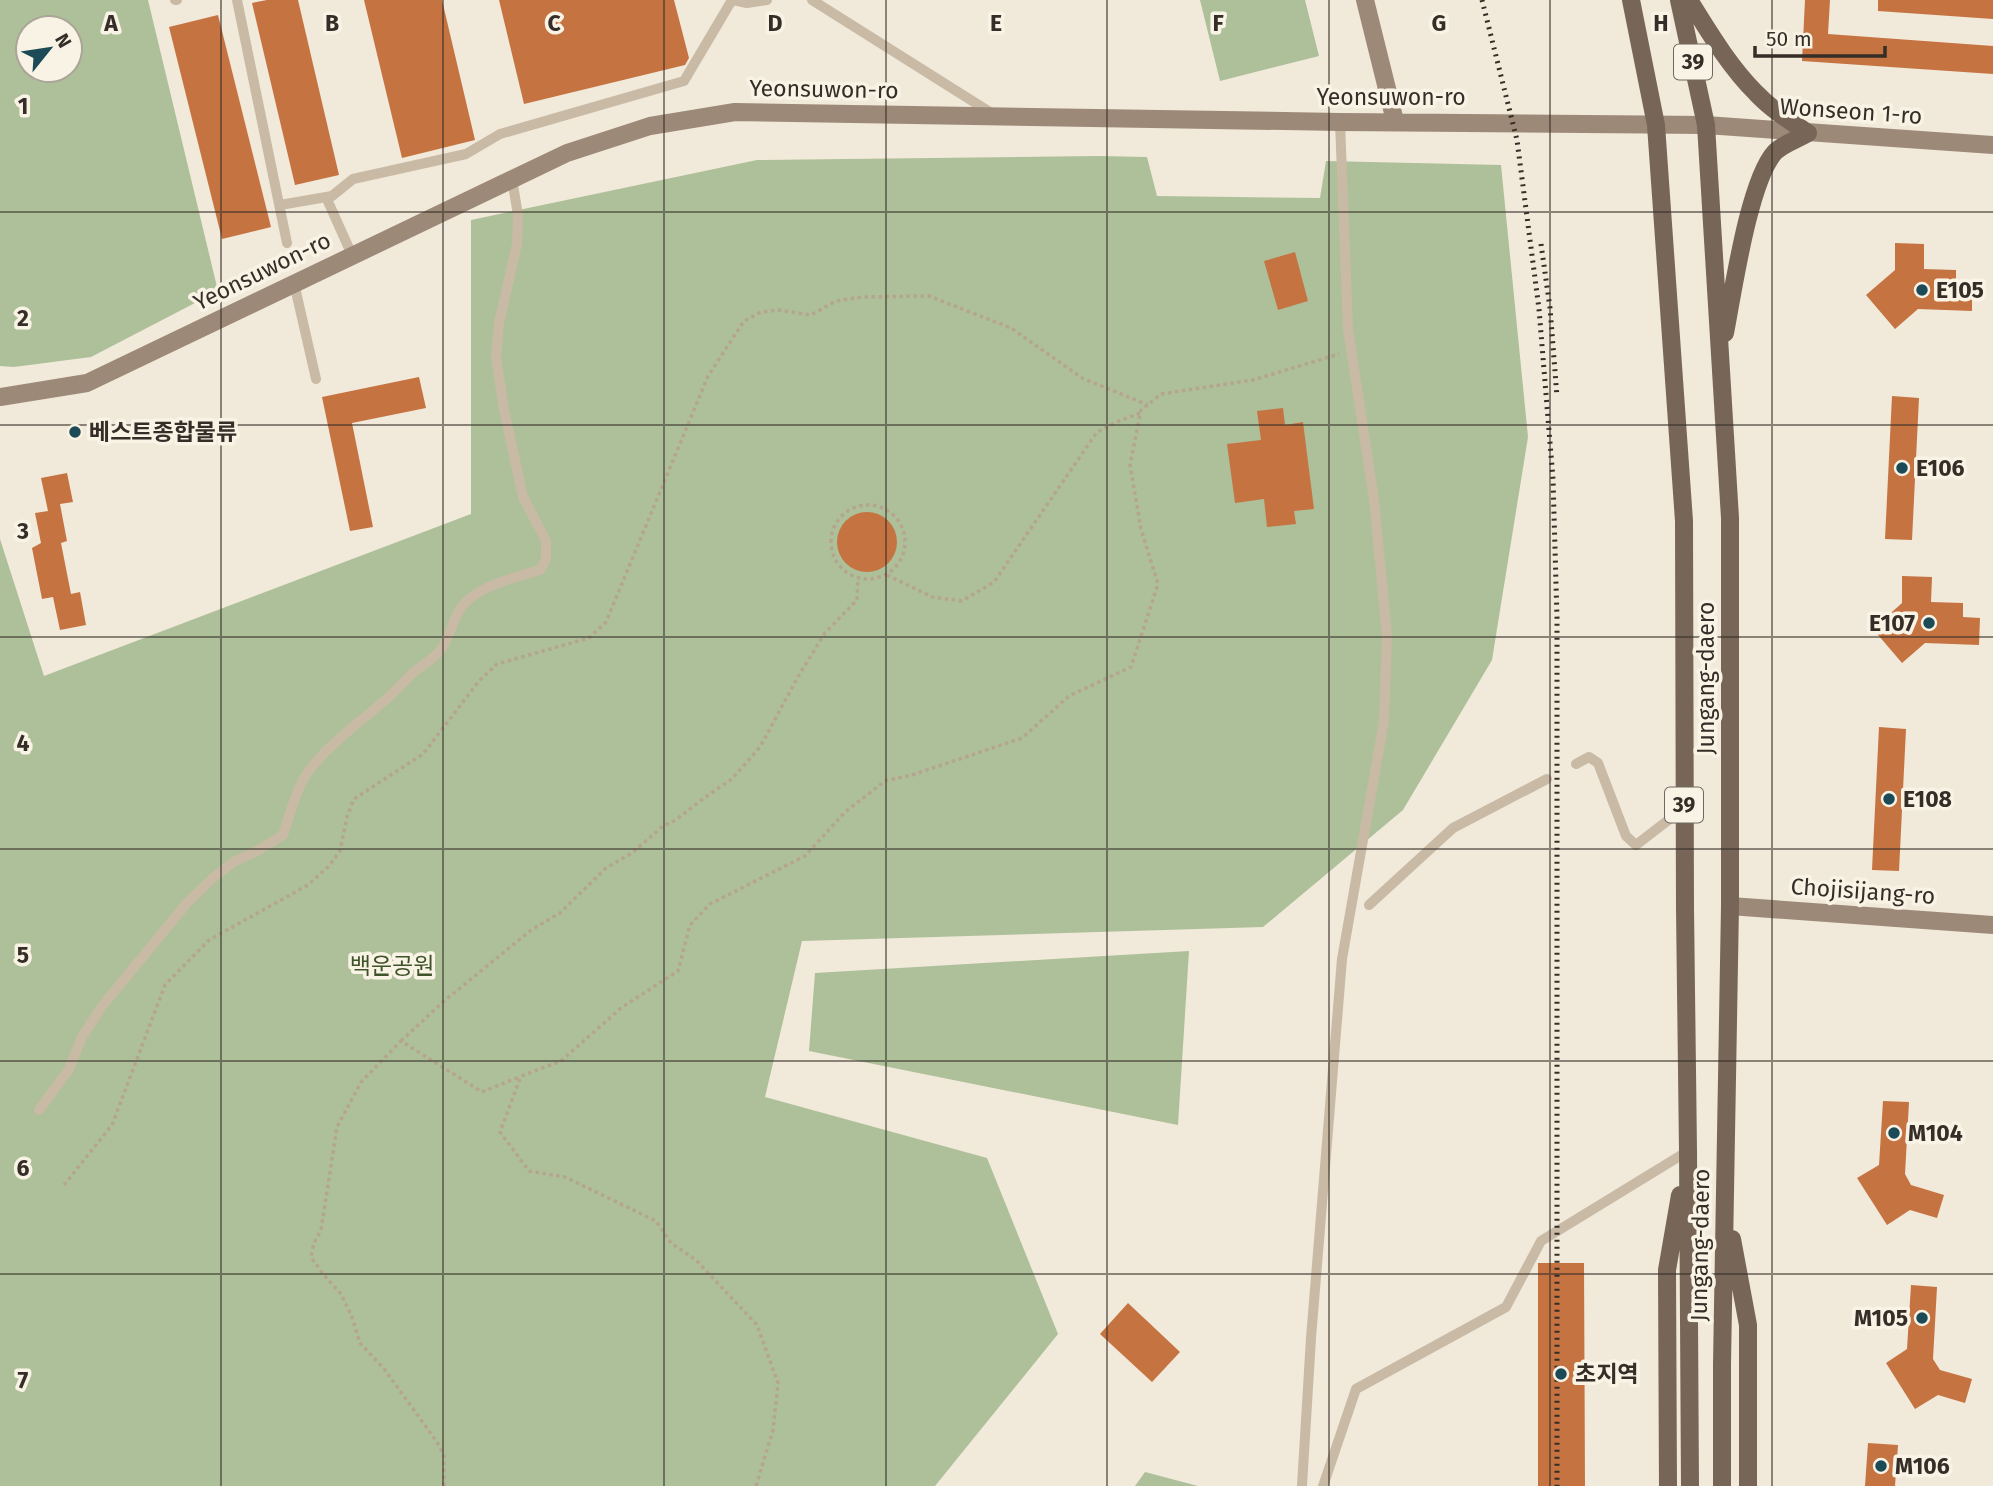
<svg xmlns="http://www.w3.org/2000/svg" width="1993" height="1486" font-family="'Fira Sans','Noto Sans KR',sans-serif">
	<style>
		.green { fill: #aec099; fill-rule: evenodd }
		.building { fill: #c67342 }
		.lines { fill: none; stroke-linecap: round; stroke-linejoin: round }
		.path { stroke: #b5a490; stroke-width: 3.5; stroke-dasharray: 3.5 3.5; stroke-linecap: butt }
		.lane { stroke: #c9baa5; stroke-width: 10 }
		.secondary { stroke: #9d8977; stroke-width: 18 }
		.primary { stroke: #776657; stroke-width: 18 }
		.rail { stroke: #352d27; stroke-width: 5; stroke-dasharray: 2 5; stroke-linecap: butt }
		.grid { fill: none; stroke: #352d27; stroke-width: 2; stroke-opacity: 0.55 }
		.poi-dot { fill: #1c4b57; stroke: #f9f3e5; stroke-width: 2.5 }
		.labels { text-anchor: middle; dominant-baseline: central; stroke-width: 7; stroke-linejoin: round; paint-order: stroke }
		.shield { fill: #f9f3e5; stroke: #706860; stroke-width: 2 }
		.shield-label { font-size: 21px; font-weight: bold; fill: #352d27 }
		.street-label { font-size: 23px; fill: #352d27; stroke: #f9f3e5 }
		.poi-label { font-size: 23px; font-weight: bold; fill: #352d27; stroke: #f9f3e5; text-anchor: start }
		.park-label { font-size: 23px; fill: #3f532a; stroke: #f9f3e5 }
		.grid-label { font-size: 23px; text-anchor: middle; font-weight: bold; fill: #352d27; stroke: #f9f3e5; stroke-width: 7; stroke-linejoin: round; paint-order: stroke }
	</style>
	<rect width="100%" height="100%" fill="#f1e9d9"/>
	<path class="green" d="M0 0H148L218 291 91 357 14 367 0 366ZM28 28H70V70H28Z
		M1200 0H1305L1319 56 1220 81Z
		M1098 156 1147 157 1157 196 1320 198 1326 161 1501 165 1528 437 1492 660 1403 810 1263 927 802 941 765 1097 987 1158 1058 1334 935 1486H0V539L44 676 471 514V220L757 160Z
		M1189 951 1178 1125 809 1051 815 973Z
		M1145 1472 1198 1486H1135Z"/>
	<path class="building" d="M267 0H298L339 175 295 185 252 3Z
		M364 0H442L475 140 402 158Z
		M499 0H674L689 58 685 65 524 104Z
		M1805 0H1830L1828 34 1993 46V74L1802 61Z
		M1878 0H1993V19L1878 11Z
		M218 15 271 227 222 239 169 27Z
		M1895 243 1924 244V269L1956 270V284H1972V311L1918 309 1895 329 1866 295 1895 270Z
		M1295 252 1308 301 1278 310 1264 261Z
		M419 377 426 408 352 423 373 527 350 531 322 397Z
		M1892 396 1919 398 1912 540 1885 539Z
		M1283 408 1285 425 1303 422 1314 509 1294 511 1296 524 1267 527 1264 499 1235 503 1227 444 1261 440 1257 411Z
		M67 473 73 502 60 504 67 541 61 543 71 594 80 592 86 625 60 630 53 597 42 599 32 548 41 543 35 513 48 511 41 478Z
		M837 542a30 30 0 1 1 60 0a30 30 0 1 1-60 0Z
		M1902 576 1932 577 1931 602 1963 603V617L1980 618 1979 645 1925 643 1902 663 1873 629 1902 603Z
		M1879 727 1906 729 1899 871 1872 870Z
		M1883 1101 1909 1102 1905 1174 1911 1185 1944 1195 1937 1218 1910 1210 1887 1225 1857 1178 1879 1165Z
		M1538 1263H1584L1585 1486H1538Z
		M1911 1285 1937 1287 1933 1359 1940 1370 1972 1379 1965 1403 1938 1395 1915 1409 1886 1363 1907 1349Z
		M1128 1303 1180 1352 1152 1382 1100 1334Z
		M1868 1443 1898 1445 1895 1486H1865Z"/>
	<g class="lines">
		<path class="path" d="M831 542a37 37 0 1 1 74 0a37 37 0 1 1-74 0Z
			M887 575 932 597 962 601 994 582 1097 432 1119 421 1140 413
			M401 1041 443 1002 531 930 560 913 606 868 632 853 663 826 676 820 704 798 732 779 760 747 799 675 825 633 857 600 858 578
			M64 1185 112 1125 165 985 209 940 308 885 329 866 340 851 347 817 354 799 423 754 479 681 497 664 589 638 606 622 708 376 744 321 761 312 778 310 811 315 836 301 863 297 929 296 1011 328 1082 378 1148 405
			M444 1486V1456L437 1442 385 1370 360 1343 352 1317 341 1294 323 1274 311 1257 314 1243 321 1230 337 1127 361 1082 401 1041 482 1092 519 1077
			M756 1486 773 1430 778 1383 757 1325 696 1260 671 1243 656 1221 565 1177 529 1171 500 1132 521 1076 561 1061 621 1008 678 971 690 925 710 904 805 856 845 812 885 781 912 775 1022 738 1069 696 1131 667 1158 584 1141 529 1130 465 1141 410 1161 394 1253 380 1339 354"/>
		<path class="lane" d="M175 0H177
			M237 0 287 243
			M733 0 747 3 767 0
			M812 0 993 114
			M326 197 352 255
			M280 205 332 196 353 179 466 154 500 134 684 81 732 0
			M294 283 316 379
			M1576 764 1589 757 1598 763 1626 836 1636 845 1684 808
			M1369 905 1453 828 1547 779
			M39 1110 69 1069 82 1037 103 1005 187 903 214 877 235 861 257 851 283 835C289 817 294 797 303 780 318 752 359 723 383 702 394 693 403 682 414 672 422 665 432 660 439 652 452 637 452 614 467 601 486 584 516 577 540 570L546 559V541L523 497 504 410 496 357 499 323 517 244 518 215 512 179
			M1302 1486 1311 1338 1342 959 1384 721 1387 636 1374 500 1348 329 1340 122
			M1323 1486 1356 1389 1506 1307 1541 1241 1688 1151"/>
		<path class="secondary" d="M1365 0 1395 121
			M0 397 87 383 567 153 650 126 735 112 1340 122 1706 125 1993 145
			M1730 906 1993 925"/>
		<path class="primary" d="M1631 0 1656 125 1684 521 1685 909 1688 1151 1690 1486
			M1679 0 1706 125 1730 518V906L1722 1364V1486
			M1689 0C1709 32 1729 66 1756 93 1771 109 1790 121 1808 133 1798 139 1783 144 1775 152 1749 180 1733 292 1725 333
			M1732 1239 1748 1325V1486
			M1668 1486 1667 1270 1680 1195"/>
		<path class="rail" d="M1482 0 1517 140 1539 309 1553 479 1557 618V1486
			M1541 244 1550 308 1557 397"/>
	</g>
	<path class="grid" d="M221 0V1486M443 0V1486M664 0V1486M886 0V1486M1107 0V1486M1329 0V1486M1550 0V1486M1772 0V1486M0 212H1993M0 425H1993M0 637H1993M0 849H1993M0 1061H1993M0 1274H1993"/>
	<g class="poi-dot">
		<circle cx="1922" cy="290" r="7"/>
		<circle cx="75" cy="432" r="7"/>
		<circle cx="1902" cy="468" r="7"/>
		<circle cx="1929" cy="623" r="7"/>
		<circle cx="1889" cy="799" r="7"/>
		<circle cx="1894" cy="1133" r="7"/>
		<circle cx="1922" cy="1318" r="7"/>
		<circle cx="1561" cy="1374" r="7"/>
		<circle cx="1881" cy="1466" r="7"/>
	</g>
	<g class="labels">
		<g class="shield">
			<rect x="1674" y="44.5" width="38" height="35" rx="5"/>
			<rect x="1665" y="787.5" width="38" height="35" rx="5"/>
		</g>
		<g class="shield-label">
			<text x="1693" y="62">39</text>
			<text x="1684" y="805">39</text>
		</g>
		<g class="street-label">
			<text transform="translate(824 89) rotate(1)">Yeonsuwon-ro</text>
			<text x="1391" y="97">Yeonsuwon-ro</text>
			<text transform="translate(1851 111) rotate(4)">Wonseon 1-ro</text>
			<text transform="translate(262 271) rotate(-26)">Yeonsuwon-ro</text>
			<text transform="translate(1706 678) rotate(-90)">Jungang-daero</text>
			<text transform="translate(1863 891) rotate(4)">Chojisijang-ro</text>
			<text transform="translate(1700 1245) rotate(-89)">Jungang-daero</text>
		</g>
		<g class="poi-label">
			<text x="1936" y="290">E105</text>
			<text x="89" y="432">베스트종합물류</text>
			<text x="1916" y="468">E106</text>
			<text x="1915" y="623" text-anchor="end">E107</text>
			<text x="1903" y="799">E108</text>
			<text x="1908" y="1133">M104</text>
			<text x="1908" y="1318" text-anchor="end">M105</text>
			<text x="1575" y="1374">초지역</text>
			<text x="1895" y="1466">M106</text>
		</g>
		<g class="park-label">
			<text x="392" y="966">백운공원</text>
		</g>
	</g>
	<g class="grid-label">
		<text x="111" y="31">A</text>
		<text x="332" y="31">B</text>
		<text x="554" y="31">C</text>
		<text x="775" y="31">D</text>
		<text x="996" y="31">E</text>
		<text x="1218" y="31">F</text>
		<text x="1439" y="31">G</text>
		<text x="1661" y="31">H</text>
		<text x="23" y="114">1</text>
		<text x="23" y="326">2</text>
		<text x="23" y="539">3</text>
		<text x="23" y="751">4</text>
		<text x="23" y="963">5</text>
		<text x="23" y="1176">6</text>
		<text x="23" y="1388">7</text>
	</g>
	<g transform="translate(49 49) rotate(60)"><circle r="33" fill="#f9f3e5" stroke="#aba499" stroke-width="2"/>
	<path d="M0-5L12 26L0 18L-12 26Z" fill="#1c4b57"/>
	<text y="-10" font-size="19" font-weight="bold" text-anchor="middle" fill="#352d27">N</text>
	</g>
	<path d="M1755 46v10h130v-10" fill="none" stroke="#352d27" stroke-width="3.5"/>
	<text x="1766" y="46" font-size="21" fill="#352d27" stroke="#f9f3e5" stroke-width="5" paint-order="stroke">50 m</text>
</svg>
